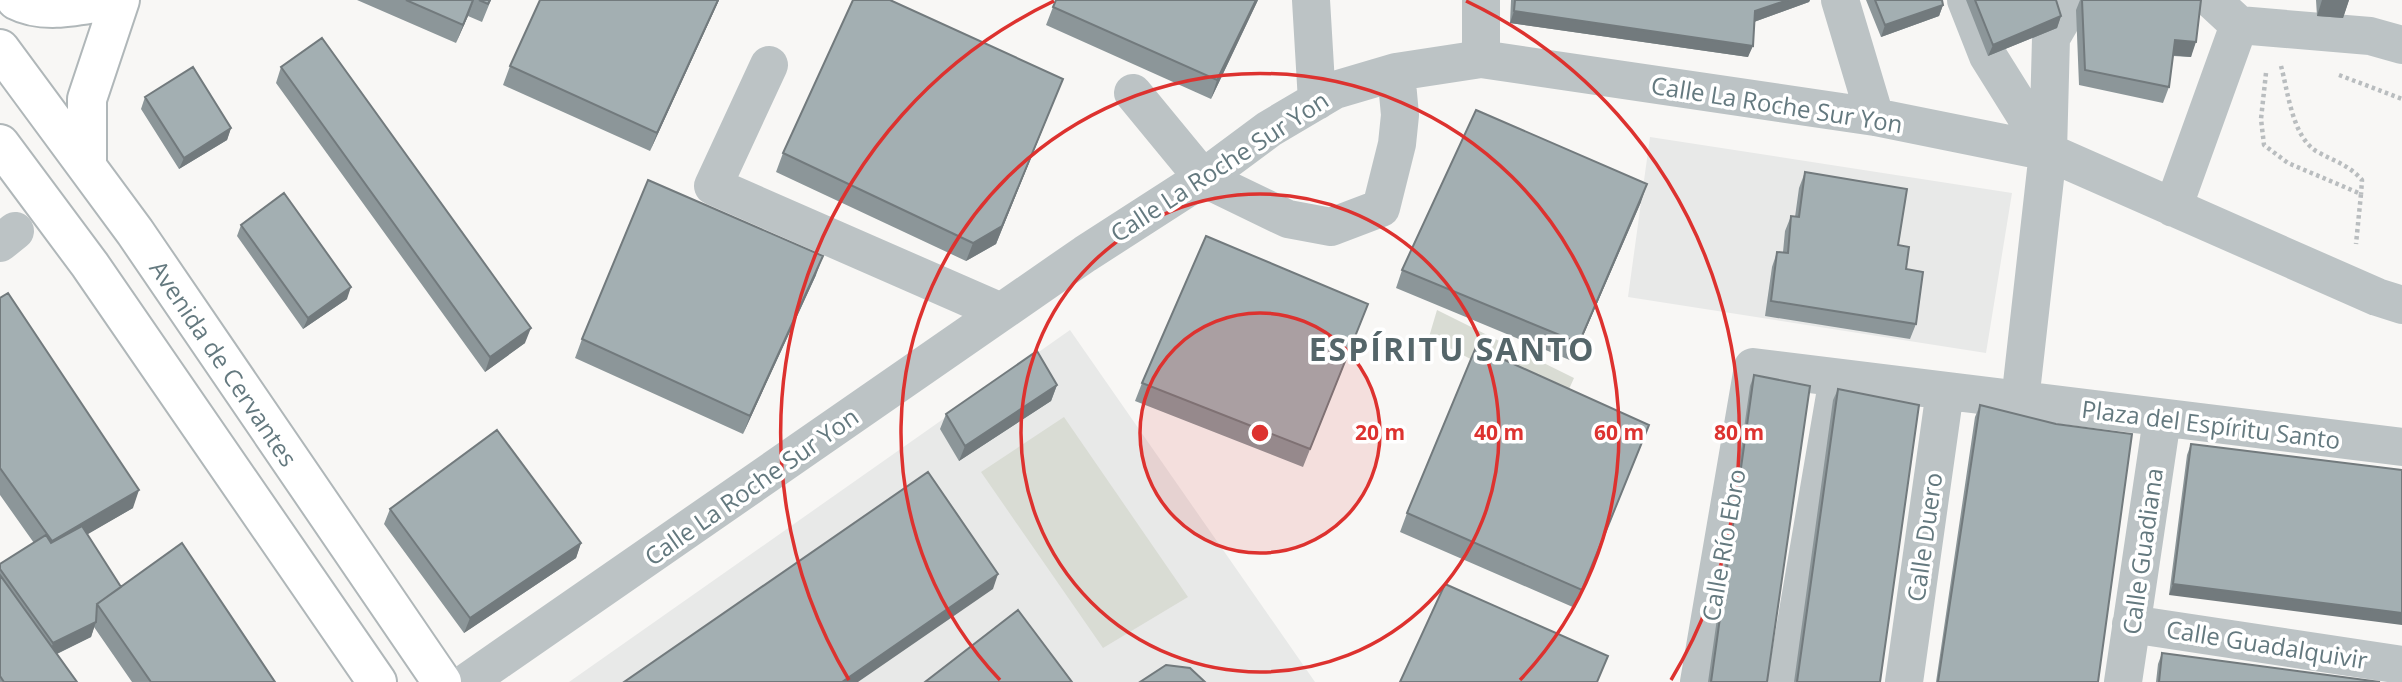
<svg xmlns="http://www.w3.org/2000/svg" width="2402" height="682" font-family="'Open Sans',sans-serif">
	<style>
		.built { fill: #e8e9e8 }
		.grass { fill: #d9dcd4 }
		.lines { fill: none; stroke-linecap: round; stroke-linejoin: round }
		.major-casing { stroke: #b0b7b9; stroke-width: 42 }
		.path { stroke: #b9bdbf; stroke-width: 4.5; stroke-dasharray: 3.5 3.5; stroke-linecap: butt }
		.minor { stroke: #bcc3c5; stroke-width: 38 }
		.major { stroke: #fff; stroke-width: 38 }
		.wall { fill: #8c9699 }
		.shaded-wall { fill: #727a7d }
		.building { fill: #a3afb2; stroke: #727a7d; stroke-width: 2 }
		.ring { fill: none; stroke: #dd322f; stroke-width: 3.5 }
		.labels { text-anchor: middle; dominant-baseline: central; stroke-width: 7; stroke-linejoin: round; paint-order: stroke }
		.street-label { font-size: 24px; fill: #64797f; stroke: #fff }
		.district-label { font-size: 32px; font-weight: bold; letter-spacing: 2px; fill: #55666a; stroke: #fff }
		.centre { fill: #dd322f; stroke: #fff; stroke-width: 3.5 }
		.ring-label { font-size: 21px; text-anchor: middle; font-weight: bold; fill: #dd322f; stroke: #fff; stroke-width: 7; stroke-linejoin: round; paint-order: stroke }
	</style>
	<rect width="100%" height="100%" fill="#f8f7f5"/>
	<path class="built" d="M1650 137 2012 193 1986 353 1628 297Z
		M1070 330 1315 682H569Z"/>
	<path class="grass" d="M1437 310 1574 378 1561 407 1429 337Z
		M1064 417 1188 597 1103 648 981 472Z"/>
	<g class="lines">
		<defs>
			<path id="major" d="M16 0C45 15 81 5 111 0
				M0 49 135 232 442 682
				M0 144 90 265 377 682
				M87 166V99L120 0"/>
		</defs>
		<use href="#major" class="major-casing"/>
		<path class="path" d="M2281 66C2288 91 2292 136 2316 151 2333 161 2348 164 2362 180L2361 194
			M2266 73 2261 119 2264 145 2288 163 2361 194 2356 244
			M2339 75 2402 99"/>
		<path class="minor" d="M1311 0 1317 101
			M1481 0V59
			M1840 0 1875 117
			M1966 0 1988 56 2048 152
			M2212 0 2239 25 2370 36 2402 45
			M769 65 713 186 1001 312
			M1133 93 1203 178 1288 219 1331 227 1381 208 1397 144 1400 115 1396 72
			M2173 208 2239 25
			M0 243 15 231
			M2020 401 2048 152 2051 38 2073 0
			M2131 624 2402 665
			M467 682 1085 254 1203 178 1269 129 1335 90 1396 72 1481 59 1875 117 2048 152 2377 297 2402 305
			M1699 682 1753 367 2402 447
			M1786 682 1838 378
			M1904 682 1945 391
			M2123 682 2162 419"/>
		<use href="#major" class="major"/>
	</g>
	<path class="wall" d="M357 0H491L482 22 468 16 456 43Z
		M540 0H719L650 151 503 85 510 66Z
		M1258 0 1211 99 1046 25 1053 7Z
		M1511 0H1810L1809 2 1754 22 1748 57 1510 23Z
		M1866 0H1942L1943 5 1939 16 1881 37Z
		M1966 0H2056L2061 16 2057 28 1988 56Z
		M2080 0H2201L2191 57 2173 56 2169 87 2163 103 2079 85 2076 10Z
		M2316 0H2349L2343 18 2317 16Z
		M281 67 525 343 485 372 276 83Z
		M1063 79 996 244 966 261 776 172 783 153Z
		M145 97 231 128 227 140 179 169 141 109Z
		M1805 172 1898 245 1906 269 1916 324 1910 339 1765 316 1772 267 1777 252H1783L1785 231 1791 216 1795 217 1799 188Z
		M1641 202 1572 361 1396 288 1402 270Z
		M241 225 347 299 303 329 237 236Z
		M816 275 743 434 575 358 582 339Z
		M0 298 133 508 87 534 121 587 275 682H132L94 627 91 637 57 654 77 682H0V564L34 543 0 495Z
		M1361 322 1303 467 1135 401 1142 383Z
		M1754 375 1767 682H1708L1750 386Z
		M1057 385 1051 401 959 461 940 429 946 414Z
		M1838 389 1880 682H1794L1833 400Z
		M1980 405 2098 682H1936L1975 417Z
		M1649 425 1575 608 1400 532 1407 513Z
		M2191 444 2402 470 2169 595 2187 455Z
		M390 509 581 543 576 558 464 633 384 524Z
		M2162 653 2380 682H2156L2158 664Z"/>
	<path class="shaded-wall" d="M474 0 468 16 456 43 463 25Z
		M718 0H719L650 151 657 133Z
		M1256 0H1258L1211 99 1217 80Z
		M1788 0H1810L1809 2 1751 23 1755 11Z
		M2322 0H2349L2343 18 2317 16Z
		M1943 5 1939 16 1881 37 1885 25Z
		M1514 11 1753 46 1748 57 1510 23Z
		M2061 16 2057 28 1988 56 1993 45Z
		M2175 40 2196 42 2191 57 2169 55Z
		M1063 79 996 244 966 261 973 243Z
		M231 128 227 140 179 169 184 158Z
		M1647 184 1641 202 1572 361 1579 343Z
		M823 256 816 275 743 434 750 416Z
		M351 287 347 299 303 329 308 318Z
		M531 328 525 343 485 372 490 357Z
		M1057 385 1051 401 959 461 965 446Z
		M1649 425 1642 443 1575 608 1582 590Z
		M139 490 133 508 45 559 52 541Z
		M581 543 576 558 464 633 470 618Z
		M998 574 993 589 858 682H842Z
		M2173 584 2402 613V625L2169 595Z
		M96 622 91 637 48 658 53 643Z"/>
	<path class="building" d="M406 0H473L463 25Z
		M479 0H490L488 4Z
		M540 0H718L657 133 510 66Z
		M853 0H890L1063 79 1002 226 973 243 783 153Z
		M1056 0H1256L1217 80 1053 7Z
		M1515 0H1788L1755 11 1753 46 1514 11Z
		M1875 0H1942L1943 5 1885 25Z
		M1975 0H2056L2061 16 1993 45Z
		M2082 0H2201L2196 42 2175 40 2169 87 2085 70Z
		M322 38 531 328 490 357 281 67Z
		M193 67 231 128 184 158 145 97Z
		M1476 110 1647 184 1579 343 1402 270Z
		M1805 172 1907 189 1898 245 1909 247 1906 269 1923 272 1916 324 1771 301 1777 252 1788 253 1791 216 1799 217Z
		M648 180 823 256 750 416 582 339Z
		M284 193 351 287 308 318 241 225Z
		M1206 236 1368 304 1310 449 1142 383Z
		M8 293 139 490 52 541 0 468V298Z
		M1476 347 1649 425 1582 590 1407 513Z
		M1037 351 1057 385 965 446 946 414Z
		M1754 375 1810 386 1767 682H1711Z
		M1838 389 1919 405 1880 682H1797Z
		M1980 405 2056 424 2132 434 2098 682H1938Z
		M497 430 581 543 470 618 390 509Z
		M2191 444 2402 470V613L2173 584Z
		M928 472 998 574 842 682H624Z
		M82 526 121 587 97 604 96 622 53 643 0 569V564L46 535 51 543Z
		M182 543 275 682H151L97 604Z
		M0 575 77 682H4L0 676Z
		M1445 584 1608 656 1597 682H1400Z
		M1018 610 1072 682H925Z
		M2162 653 2380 682H2159Z
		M1166 665 1190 668 1205 682H1140Z"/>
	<circle cx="1260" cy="433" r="120" fill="#dd322f" fill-opacity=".12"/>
	<g class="ring">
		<circle cx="1260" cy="433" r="120"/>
		<circle cx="1260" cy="433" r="239"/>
		<path d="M1000 680A359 359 0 1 1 1520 680"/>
		<path d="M849 680A479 479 0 0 1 1054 1M1466 1A479 479 0 0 1 1671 680"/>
	</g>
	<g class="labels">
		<g class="street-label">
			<text transform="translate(1777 104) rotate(9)">Calle La Roche Sur Yon</text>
			<text transform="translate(1219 166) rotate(-33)">Calle La Roche Sur Yon</text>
			<text transform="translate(224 363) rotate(56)">Avenida de Cervantes</text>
			<text transform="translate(2211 424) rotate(7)">Plaza del Espíritu Santo</text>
			<text transform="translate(751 486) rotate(-35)">Calle La Roche Sur Yon</text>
			<text transform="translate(1924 537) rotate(-82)">Calle Duero</text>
			<text transform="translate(1723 545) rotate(-80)">Calle Río Ebro</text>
			<text transform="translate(2142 551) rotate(-82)">Calle Guadiana</text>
			<text transform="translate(2267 644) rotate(9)">Calle Guadalquivir</text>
		</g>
		<g class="district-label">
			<text x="1452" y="348">ESPÍRITU SANTO</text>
		</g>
	</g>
	<circle cx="1260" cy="433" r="10" class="centre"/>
	<g class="ring-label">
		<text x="1380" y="440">20 m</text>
		<text x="1499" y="440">40 m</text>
		<text x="1619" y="440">60 m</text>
		<text x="1739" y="440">80 m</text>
	</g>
</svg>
